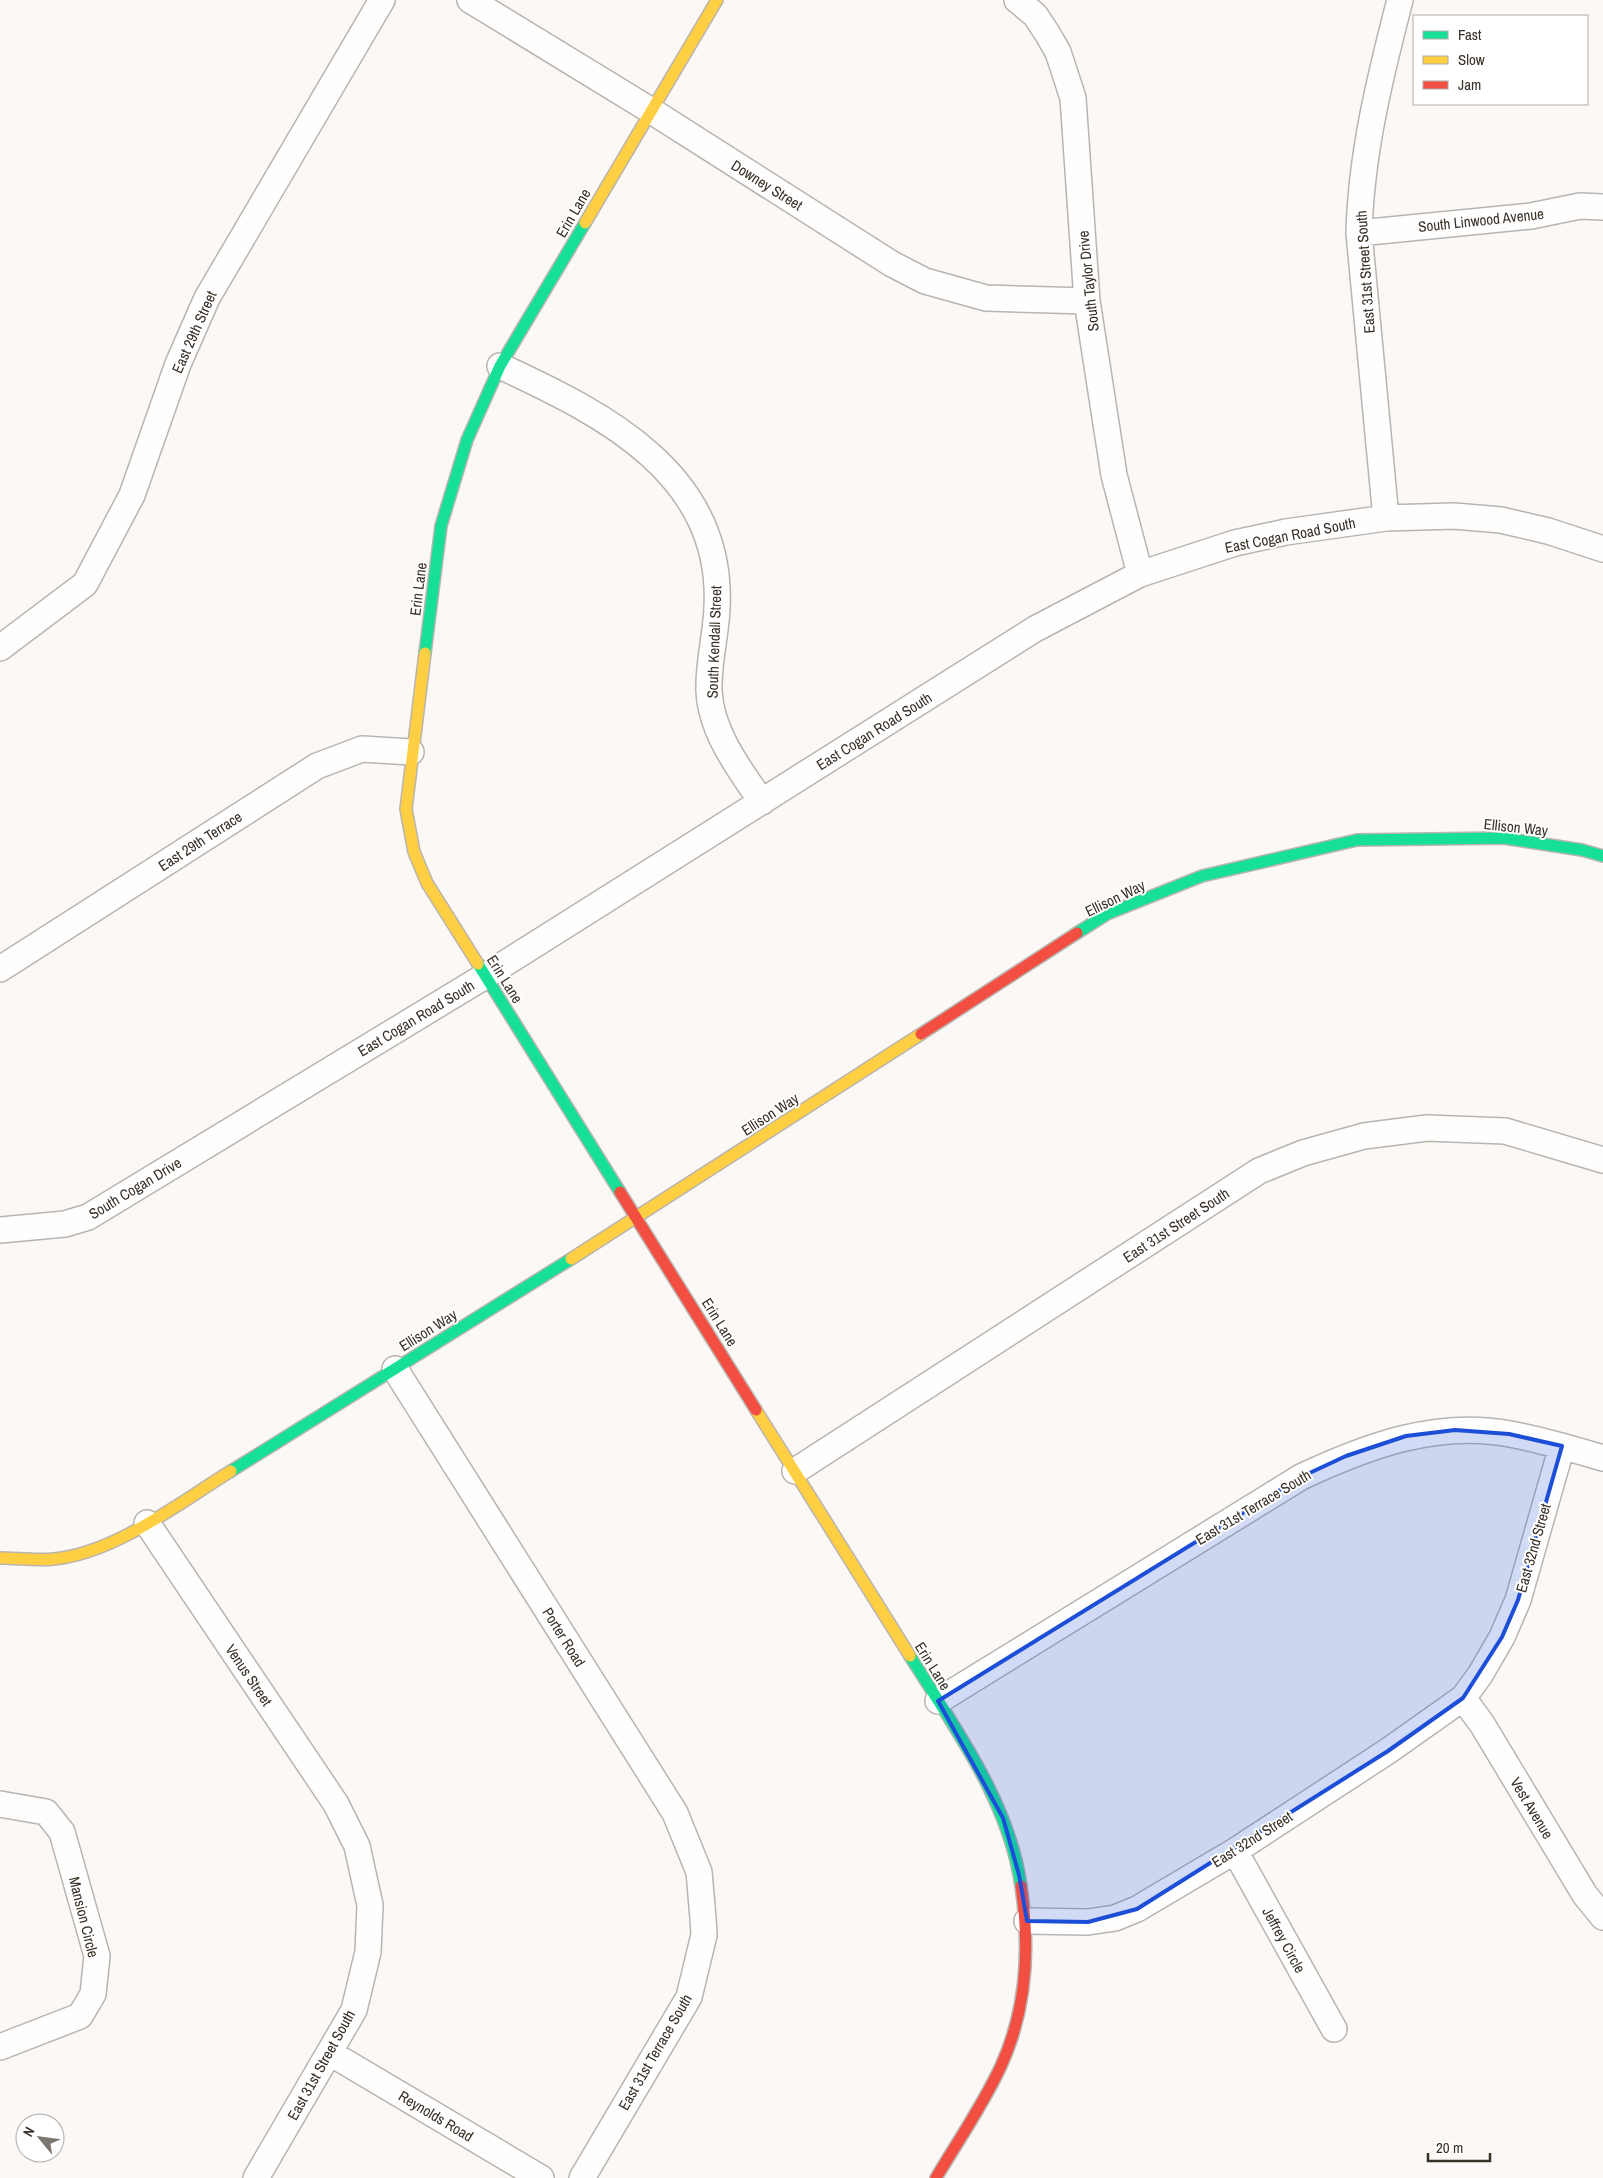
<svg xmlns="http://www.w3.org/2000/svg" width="1603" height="2178" font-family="'Archivo Narrow',sans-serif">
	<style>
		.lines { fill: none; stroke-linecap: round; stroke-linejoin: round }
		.street-casing { stroke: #bab4af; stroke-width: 28 }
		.fast-casing { stroke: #bab4af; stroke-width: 14 }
		.slow-casing { stroke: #bab4af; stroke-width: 14 }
		.jam-casing { stroke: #bab4af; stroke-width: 14 }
		.street { stroke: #fefefe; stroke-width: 25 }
		.fast { stroke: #16e098; stroke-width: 11 }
		.slow { stroke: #ffcf43; stroke-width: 11 }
		.jam { stroke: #f24e42; stroke-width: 11 }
		.marked { fill: #1d4ed8; fill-opacity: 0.2; stroke: #1d4ed8; stroke-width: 4; stroke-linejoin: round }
		.labels { text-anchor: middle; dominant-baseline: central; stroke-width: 4; stroke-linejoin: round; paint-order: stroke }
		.street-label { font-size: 15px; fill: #393027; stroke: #fff }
	</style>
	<rect width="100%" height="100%" fill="#fbf8f5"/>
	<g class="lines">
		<defs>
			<path id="street" d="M470 0 650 110 892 264 925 281 986 298 1087 301
				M1017 0 1035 15 1047 33 1058 52 1073 98 1087 301 1114 475 1140 574
				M1359 233 1531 216 1580 206 1603 207
				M500 366C604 414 724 474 717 608 716 635 708 663 709 691 711 732 739 769 762 802
				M1386 518 1359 233C1361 154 1380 77 1400 0
				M0 648 85 584 132 495 178 364 207 298 382 0
				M0 969 317 766 362 749 411 752
				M0 1230 65 1224 88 1217 485 976 1035 629 1140 574 1235 543 1286 532 1386 518 1454 516 1501 520 1548 531 1603 549
				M395 1369 675 1813 699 1872 703 1918 704 1935 689 1997 582 2178
				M795 1471 1259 1171 1303 1153 1364 1136 1427 1128 1505 1131 1603 1160
				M147 1523 336 1804 357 1846 370 1905 368 1952 354 2010 256 2178
				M1463 1698 1482 1724 1585 1895 1603 1917
				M938 1701 1301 1477C1367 1446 1437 1420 1510 1434 1542 1440 1572 1449 1603 1458
				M0 1804 46 1812 62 1832 97 1956 93 1994 80 2016 0 2047
				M1235 1851 1334 2029
				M1027 1921 1088 1922 1115 1918 1137 1909 1235 1851 1388 1751 1463 1698 1480 1675 1502 1637 1518 1600 1562 1446
				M330 2053 541 2178"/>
			<path id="fast" d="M425 653 441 526 467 440 500 366 585 223
				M1077 933 1107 914 1202 876 1357 840 1504 838 1582 850 1603 856
				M478 964 620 1192
				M231 1471 571 1259
				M910 1656C954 1727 1009 1801 1021 1886"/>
			<path id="slow" d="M585 223 717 0
				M425 653 406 809 414 852 427 883 478 964
				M571 1259 921 1034
				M756 1410 910 1656
				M0 1558C17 1558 36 1561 54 1559 115 1553 179 1503 231 1471"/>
			<path id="jam" d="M921 1034 1077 933
				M620 1192 756 1410
				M936 2178C958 2141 983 2105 1001 2066 1027 2009 1030 1946 1021 1886"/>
		</defs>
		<use href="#street" class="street-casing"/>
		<use href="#fast" class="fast-casing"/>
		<use href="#slow" class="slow-casing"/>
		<use href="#jam" class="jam-casing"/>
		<use href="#street" class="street"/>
		<use href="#fast" class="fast"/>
		<use href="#slow" class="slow"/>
		<use href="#jam" class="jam"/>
	</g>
	<path class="marked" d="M1455 1430 1509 1434 1562 1446 1518 1600 1502 1637 1463 1698 1388 1751 1137 1909 1088 1922 1027 1921 1019 1875 1003 1818 938 1701 1301 1477 1346 1456 1406 1436Z"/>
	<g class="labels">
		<g class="street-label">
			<text transform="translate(767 185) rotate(32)">Downey Street</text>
			<text transform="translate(573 213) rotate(-60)">Erin Lane</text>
			<text transform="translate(1481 220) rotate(-6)">South Linwood Avenue</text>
			<text transform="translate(1365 272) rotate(-94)">East 31st Street South</text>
			<text transform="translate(1088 281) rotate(-96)">South Taylor Drive</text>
			<text transform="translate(194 332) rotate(-66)">East 29th Street</text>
			<text transform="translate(1290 535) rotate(-11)">East Cogan Road South</text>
			<text transform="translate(418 589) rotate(-83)">Erin Lane</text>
			<text transform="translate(714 642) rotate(-88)">South Kendall Street</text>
			<text transform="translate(874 731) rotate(-32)">East Cogan Road South</text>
			<text transform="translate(1516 827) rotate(6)">Ellison Way</text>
			<text transform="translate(200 841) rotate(-33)">East 29th Terrace</text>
			<text transform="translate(1115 898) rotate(-26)">Ellison Way</text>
			<text transform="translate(505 979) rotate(58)">Erin Lane</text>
			<text transform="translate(416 1018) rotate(-31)">East Cogan Road South</text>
			<text transform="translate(770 1114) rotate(-33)">Ellison Way</text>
			<text transform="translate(135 1188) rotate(-31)">South Cogan Drive</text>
			<text transform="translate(1176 1225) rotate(-33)">East 31st Street South</text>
			<text transform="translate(720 1322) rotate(58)">Erin Lane</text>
			<text transform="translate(428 1330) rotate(-32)">Ellison Way</text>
			<text transform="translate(1253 1507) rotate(-31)">East 31st Terrace South</text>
			<text transform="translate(1533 1548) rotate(-74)">East 32nd Street</text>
			<text transform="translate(564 1637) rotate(58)">Porter Road</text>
			<text transform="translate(933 1666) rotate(58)">Erin Lane</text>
			<text transform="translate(249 1675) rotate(56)">Venus Street</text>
			<text transform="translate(1532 1808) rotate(59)">Vest Avenue</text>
			<text transform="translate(1252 1839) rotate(-32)">East 32nd Street</text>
			<text transform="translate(84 1917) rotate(76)">Mansion Circle</text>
			<text transform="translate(1284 1940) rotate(61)">Jeffrey Circle</text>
			<text transform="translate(655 2052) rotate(-60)">East 31st Terrace South</text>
			<text transform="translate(321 2065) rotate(-61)">East 31st Street South</text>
			<text transform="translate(436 2116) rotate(31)">Reynolds Road</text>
		</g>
	</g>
	<rect x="1413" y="15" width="175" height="90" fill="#ffffff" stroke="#b0aca9"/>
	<rect x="1423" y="31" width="25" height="8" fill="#16e098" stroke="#b0aca9"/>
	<text x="1458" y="40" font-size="15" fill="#393027">Fast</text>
	<rect x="1423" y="56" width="25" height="8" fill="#ffcf43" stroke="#b0aca9"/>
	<text x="1458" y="65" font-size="15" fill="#393027">Slow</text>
	<rect x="1423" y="81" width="25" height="8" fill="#f24e42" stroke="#b0aca9"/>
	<text x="1458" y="90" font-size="15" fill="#393027">Jam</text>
	<g transform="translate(40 2138) rotate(299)"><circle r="24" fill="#ffffff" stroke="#b0aca9"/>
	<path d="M0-4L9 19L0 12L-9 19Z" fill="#7d766f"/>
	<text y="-8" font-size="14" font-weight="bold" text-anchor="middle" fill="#393027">N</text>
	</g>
	<path d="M1428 2153v8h62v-8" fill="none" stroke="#393027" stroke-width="2.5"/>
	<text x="1436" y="2153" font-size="15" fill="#393027" stroke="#ffffff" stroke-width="4" paint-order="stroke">20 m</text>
</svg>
